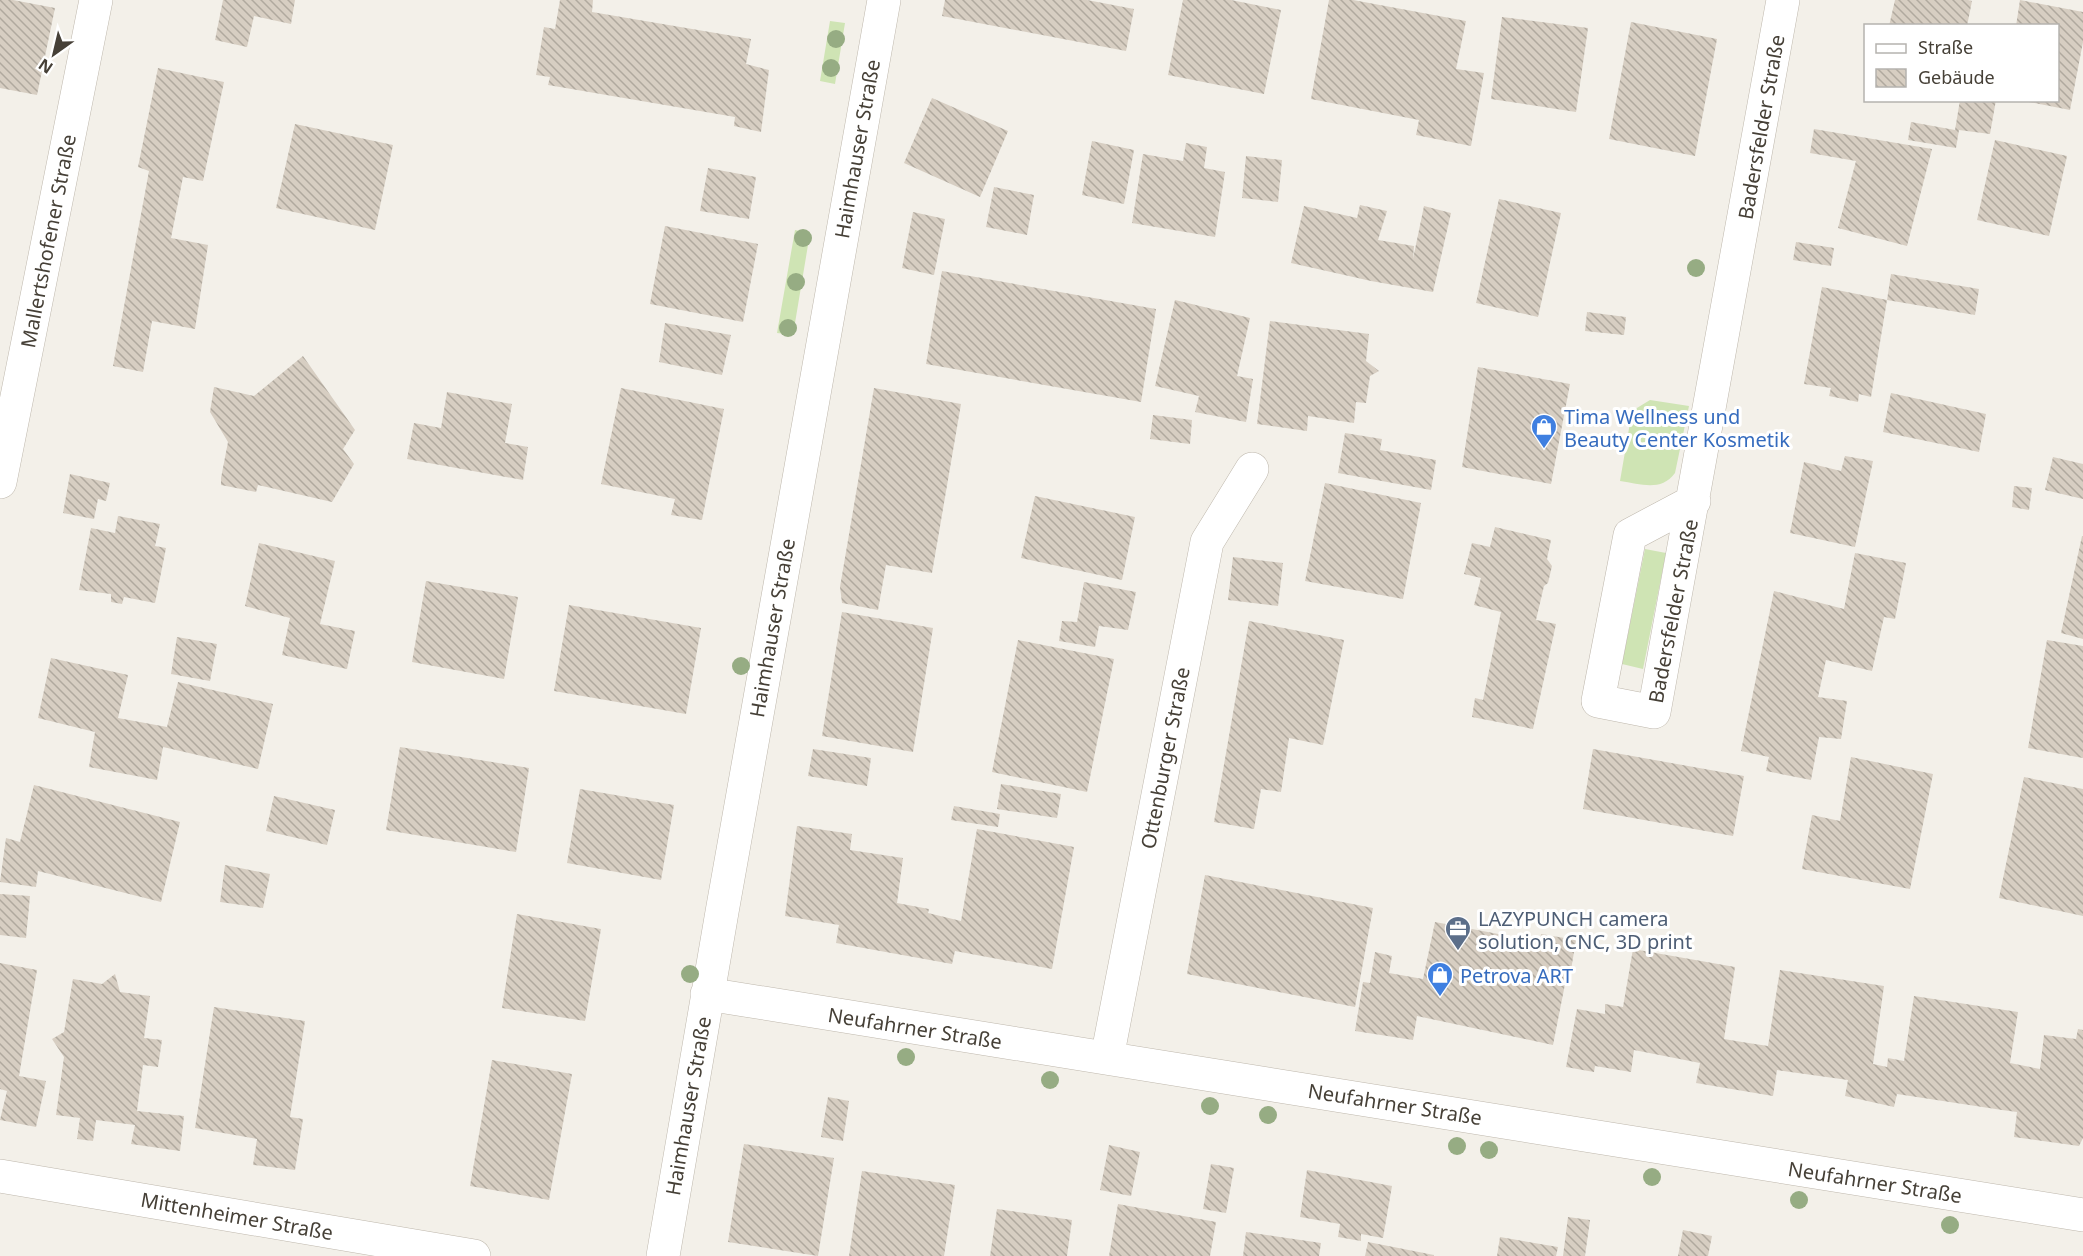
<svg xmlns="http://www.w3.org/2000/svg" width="2083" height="1256" font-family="'Noto Sans',sans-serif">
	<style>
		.grass { fill: #cfe4b4 }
		.building { fill: url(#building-back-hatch) }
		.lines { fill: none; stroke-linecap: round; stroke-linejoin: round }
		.minor-casing { stroke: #beb7ac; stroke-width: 34 }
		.minor { stroke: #fff; stroke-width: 33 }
		.tree { fill: #96ac83 }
		.labels { text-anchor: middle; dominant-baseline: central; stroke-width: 6; stroke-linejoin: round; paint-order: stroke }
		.street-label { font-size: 20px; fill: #464037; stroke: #fff }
		.shop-label { font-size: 20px; fill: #366cbe; stroke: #fff; text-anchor: start }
		.service-label { font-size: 20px; fill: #4e5e75; stroke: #fff; text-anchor: start }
	</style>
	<defs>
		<pattern id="building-back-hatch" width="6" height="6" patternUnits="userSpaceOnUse" patternTransform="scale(1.5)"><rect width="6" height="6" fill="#d7cec2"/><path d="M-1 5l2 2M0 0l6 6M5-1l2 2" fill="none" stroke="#b0a99e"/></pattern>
	</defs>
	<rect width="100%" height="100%" fill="#f3f0e9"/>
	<path class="grass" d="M830 21 845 23 835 84 820 81Z
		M795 230 810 233 793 335 777 333Z
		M1650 400 1689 406 1675 473C1661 492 1641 484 1620 481L1632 411Z
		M1645 549 1666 553 1643 669 1622 664Z"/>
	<path class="building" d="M0 0H13L55 8 37 95 0 88Z
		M223 0H295L291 24 254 16 247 47 215 40Z
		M560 0H593L592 12 751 39 746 64 769 70 761 132 734 126 735 117 548 85 550 77 536 75 544 27 555 29Z
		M945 0H1087L1134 9 1126 51 942 16Z
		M1183 0H1231L1281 10 1264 94 1168 75Z
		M1329 0H1353L1466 21 1456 69 1484 73 1471 146 1416 135 1419 120 1311 99Z
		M1895 0H1968L1972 1 1967 26H1889Z
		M2020 0 2083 12V42L2070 110 2029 102 2058 100V26H2016Z
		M1502 17 1588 28 1576 112 1491 99Z
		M1631 22 1717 39 1695 156 1609 139Z
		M158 68 224 82 203 181 183 177 171 238 208 245 195 329 152 321 143 372 113 366 149 171 138 167Z
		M932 98 1008 131 980 197 904 163Z
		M1960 100H1996L1990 134 1959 130 1956 148 1908 140 1911 122 1955 130Z
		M295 124 393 145 375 230 276 208Z
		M1814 129 1932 149 1907 246 1838 228 1856 161 1810 153Z
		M1995 140 2067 156 2049 236 1977 220Z
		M1092 141 1134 150 1124 204 1082 195Z
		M1186 143 1207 147 1204 168 1225 172 1215 237 1132 223 1143 154 1183 161Z
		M1246 156 1282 160 1278 202 1242 198Z
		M708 168 756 177 749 219 700 211Z
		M994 187 1034 195 1027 235 986 227Z
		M1499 199 1561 213 1538 317 1476 303Z
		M1360 205 1387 211 1378 240 1414 246 1413 259 1424 206 1451 213 1433 292 1371 281 1291 263 1304 206 1357 218Z
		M913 212 945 219 934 275 902 268Z
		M665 226 758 244 743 322 650 304Z
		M1796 242 1834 248 1831 266 1793 260Z
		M942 271 1156 309 1141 402 926 364Z
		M1891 274 1979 289 1975 315 1887 300Z
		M1822 287 1887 300 1871 397 1859 394 1858 402 1829 396 1831 388 1804 384Z
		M1175 300 1250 318 1237 376 1253 379 1246 422 1195 412 1199 396 1155 386Z
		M1587 312 1626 317 1624 335 1585 331Z
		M1270 321 1369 334 1366 361 1379 371 1370 376 1366 403 1356 402 1354 423 1308 416 1307 431 1257 424Z
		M665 323 731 335 722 375 659 362Z
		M303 356 355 430 343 449 354 464 332 502 258 485 256 492 221 485V478L228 442 210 412 214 387 254 396Z
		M1478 367 1570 384 1551 484 1462 467Z
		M621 388 724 409 702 520 671 515 675 499 601 484Z
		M874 388 961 404 932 573 886 565 878 610 842 603 840 587Z
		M447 392 512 404 505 443 528 447 523 480 407 459 414 423 441 428Z
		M1891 393 1986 414 1979 452 1883 432Z
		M1153 415 1192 420 1190 444 1150 439Z
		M1345 433 1382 439 1380 450 1436 460 1431 490 1338 473Z
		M1845 456 1873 461 1855 547 1790 533 1804 462 1841 471Z
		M2053 457 2083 464V499L2045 490Z
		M70 474 110 483 106 501 98 499 94 519 63 513Z
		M1325 483 1421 503 1403 599 1305 581Z
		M2014 486 2032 488 2029 510 2012 507Z
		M1035 496 1135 517 1122 580 1021 558Z
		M118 516 160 524 155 546 166 548 155 603 124 597 122 604 111 602V594L79 590 91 528 115 533Z
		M1495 527 1551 540 1547 559 1552 566 1548 583 1544 586 1536 620 1556 624 1533 729 1472 717 1475 698 1483 700 1501 612 1474 605 1481 578 1464 574 1472 543 1490 547Z
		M2082 536H2083V639L2061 633Z
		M259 543 335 561 320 624 355 631 347 669 282 655 290 618 245 606Z
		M1855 553 1906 563 1895 619 1884 617 1872 671 1826 660 1818 697 1847 701 1841 739 1819 737 1811 780 1766 771 1769 757 1741 751 1774 591 1844 609Z
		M1233 557 1283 563 1278 606 1228 600Z
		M426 581 518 597 504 679 412 662Z
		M1084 582 1136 592 1128 630 1099 626 1095 647 1059 641 1062 621 1077 622Z
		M569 605 701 628 686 714 554 691Z
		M842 612 933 628 913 752 822 736Z
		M1249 621 1344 640 1323 745 1289 738 1281 792 1261 789 1254 829 1214 822Z
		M177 637 217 644 210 681 171 674Z
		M1018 640 1114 659 1087 792 992 772Z
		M2047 640 2083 646V758L2028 748Z
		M51 658 128 675 118 718 167 727 178 682 273 704 258 769 163 747 157 780 89 767 95 732 38 718Z
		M400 747 529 768 516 852 386 830Z
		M813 749 871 758 867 786 808 776Z
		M1593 749 1744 776 1733 836 1583 809Z
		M1851 757 1933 774 1910 889 1802 869 1812 815 1840 821Z
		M2024 777 2083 789V916L1999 898Z
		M1001 784 1061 794 1057 818 997 809Z
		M34 785 180 822 161 902 38 871 36 887 0 882 6 838 20 842Z
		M580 789 674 805 661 880 567 863Z
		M274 796 335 810 327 845 266 831Z
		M954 806 1000 814 998 827 951 820Z
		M797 826 852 834 850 850 903 858 897 903 929 909 928 913 961 921 977 829 1074 847 1052 969 955 951 952 964 836 943 839 925 785 916Z
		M225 865 270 874 263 908 220 902Z
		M1205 875 1373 908 1355 1007 1187 974Z
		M0 894 30 896 26 938 0 935Z
		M517 914 601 929 585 1021 502 1008Z
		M1435 922 1540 942 1541 934 1576 940 1571 970 1568 969 1553 1045 1417 1016 1413 1040 1355 1031 1363 982 1370 983 1375 952 1392 956 1389 973 1423 979Z
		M1633 949 1735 967 1724 1039 1742 1042 1768 1046 1780 970 1884 986 1873 1064 1887 1067 1888 1058 1904 1061 1914 996 2018 1012 2010 1063 2040 1069 2044 1035 2076 1039 2078 1029 2083 1030V1138L2079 1146 2014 1137 2017 1112 2002 1110 1897 1094 1894 1107 1845 1096 1848 1080 1777 1070 1773 1096 1696 1083 1700 1063 1634 1050 1631 1072 1595 1066 1594 1072 1566 1067 1577 1009 1605 1014V1004L1623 1007Z
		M0 963 37 970 19 1076 46 1081 36 1127 0 1120 7 1091 0 1089Z
		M115 974 120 992 150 996 144 1038 162 1040 158 1067 143 1065 137 1111 184 1116 180 1151 131 1144 135 1125 96 1120 93 1141 77 1139 80 1118 56 1115 64 1057 52 1039 64 1032 73 979 102 984Z
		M214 1007 305 1021 290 1117 303 1119 295 1170 253 1165 257 1139 195 1128Z
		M492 1060 572 1074 549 1200 470 1186Z
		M828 1097 849 1101 843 1141 821 1137Z
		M744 1144 834 1158 818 1256 728 1242Z
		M1109 1145 1140 1152 1131 1196 1100 1190Z
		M1211 1164 1234 1168 1226 1213 1203 1209Z
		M1307 1170 1392 1186 1383 1238 1361 1234V1241L1338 1237 1340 1224 1300 1217Z
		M862 1171 955 1185 944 1256H849Z
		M1118 1204 1216 1222 1210 1256H1109Z
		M997 1209 1072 1220 1067 1256H990Z
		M1568 1217 1590 1220 1585 1256H1563Z
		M1683 1230 1712 1236 1708 1256H1678Z
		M1246 1232 1321 1243 1319 1256H1243Z
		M1500 1237 1558 1247 1556 1256H1497Z
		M1368 1242 1434 1255V1256H1365Z"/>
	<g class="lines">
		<defs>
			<path id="minor" d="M0 482 96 0
				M1694 501 1630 535 1598 701 1654 712 1783 0
				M707 994 2083 1215
				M1107 1058 1207 542 1252 469
				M0 1176 474 1256
				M663 1256 722 912 884 0"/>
		</defs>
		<use href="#minor" class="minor-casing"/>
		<use href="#minor" class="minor"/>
	</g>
	<g class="tree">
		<circle cx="836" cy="39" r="9"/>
		<circle cx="831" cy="68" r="9"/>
		<circle cx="803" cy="238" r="9"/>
		<circle cx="1696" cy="268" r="9"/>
		<circle cx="796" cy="282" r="9"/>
		<circle cx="788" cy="328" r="9"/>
		<circle cx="741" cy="666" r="9"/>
		<circle cx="690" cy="974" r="9"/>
		<circle cx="906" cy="1057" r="9"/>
		<circle cx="1050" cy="1080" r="9"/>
		<circle cx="1210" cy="1106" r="9"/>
		<circle cx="1268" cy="1115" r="9"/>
		<circle cx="1457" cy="1146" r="9"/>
		<circle cx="1489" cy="1150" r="9"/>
		<circle cx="1652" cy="1177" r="9"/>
		<circle cx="1799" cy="1200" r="9"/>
		<circle cx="1950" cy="1225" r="9"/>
	</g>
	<defs>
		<symbol id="shop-pin" viewBox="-11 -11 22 30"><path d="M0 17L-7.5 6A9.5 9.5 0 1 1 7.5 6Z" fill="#3f7fe0" stroke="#fff"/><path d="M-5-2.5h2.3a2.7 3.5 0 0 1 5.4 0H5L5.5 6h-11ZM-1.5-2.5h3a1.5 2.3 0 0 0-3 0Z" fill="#fff"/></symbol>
		<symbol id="office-pin" viewBox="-11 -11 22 30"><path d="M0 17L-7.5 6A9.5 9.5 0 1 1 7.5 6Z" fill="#5c6f8a" stroke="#fff"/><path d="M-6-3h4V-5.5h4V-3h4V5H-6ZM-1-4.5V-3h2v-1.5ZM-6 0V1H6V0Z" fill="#fff"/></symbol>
	</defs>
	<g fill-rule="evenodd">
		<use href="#shop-pin" x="1529" y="412" width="30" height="40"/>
		<use href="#office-pin" x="1443" y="914" width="30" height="40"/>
		<use href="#shop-pin" x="1425" y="960" width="30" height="40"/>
	</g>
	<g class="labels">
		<g class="street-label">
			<text transform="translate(1761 127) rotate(-80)">Badersfelder Straße</text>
			<text transform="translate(857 149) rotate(-80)">Haimhauser Straße</text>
			<text transform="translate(48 241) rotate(-79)">Mallertshofener Straße</text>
			<text transform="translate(1673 611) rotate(-79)">Badersfelder Straße</text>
			<text transform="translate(772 628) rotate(-80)">Haimhauser Straße</text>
			<text transform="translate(1165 758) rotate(-79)">Ottenburger Straße</text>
			<text transform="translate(915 1028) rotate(9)">Neufahrner Straße</text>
			<text transform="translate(1395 1104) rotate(9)">Neufahrner Straße</text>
			<text transform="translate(688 1106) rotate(-80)">Haimhauser Straße</text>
			<text transform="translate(1875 1182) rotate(9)">Neufahrner Straße</text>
			<text transform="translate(237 1216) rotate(10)">Mittenheimer Straße</text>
		</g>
		<g class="shop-label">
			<text x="1564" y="416">Tima Wellness und<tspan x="1564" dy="23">Beauty Center Kosmetik</tspan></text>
			<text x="1460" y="975">Petrova ART</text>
		</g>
		<g class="service-label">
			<text x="1478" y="918">LAZYPUNCH camera<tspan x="1478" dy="23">solution, CNC, 3D print</tspan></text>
		</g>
	</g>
	<rect x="1864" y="24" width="195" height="78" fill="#ffffff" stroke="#b5b3af" stroke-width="1.5"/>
	<rect x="1876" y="44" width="30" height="9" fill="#ffffff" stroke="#b5b3af" stroke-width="1.5"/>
	<text x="1918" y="54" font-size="18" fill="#464037">Straße</text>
	<rect x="1876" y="69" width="30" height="18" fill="url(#building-back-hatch)" stroke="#b5b3af" stroke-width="1.5"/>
	<text x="1918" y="84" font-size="18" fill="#464037">Gebäude</text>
	<g transform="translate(54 54) rotate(214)" stroke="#ffffff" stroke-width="4.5" paint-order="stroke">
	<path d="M0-4.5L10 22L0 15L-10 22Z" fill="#464037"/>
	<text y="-9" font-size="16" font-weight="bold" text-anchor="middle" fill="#464037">N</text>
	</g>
</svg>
